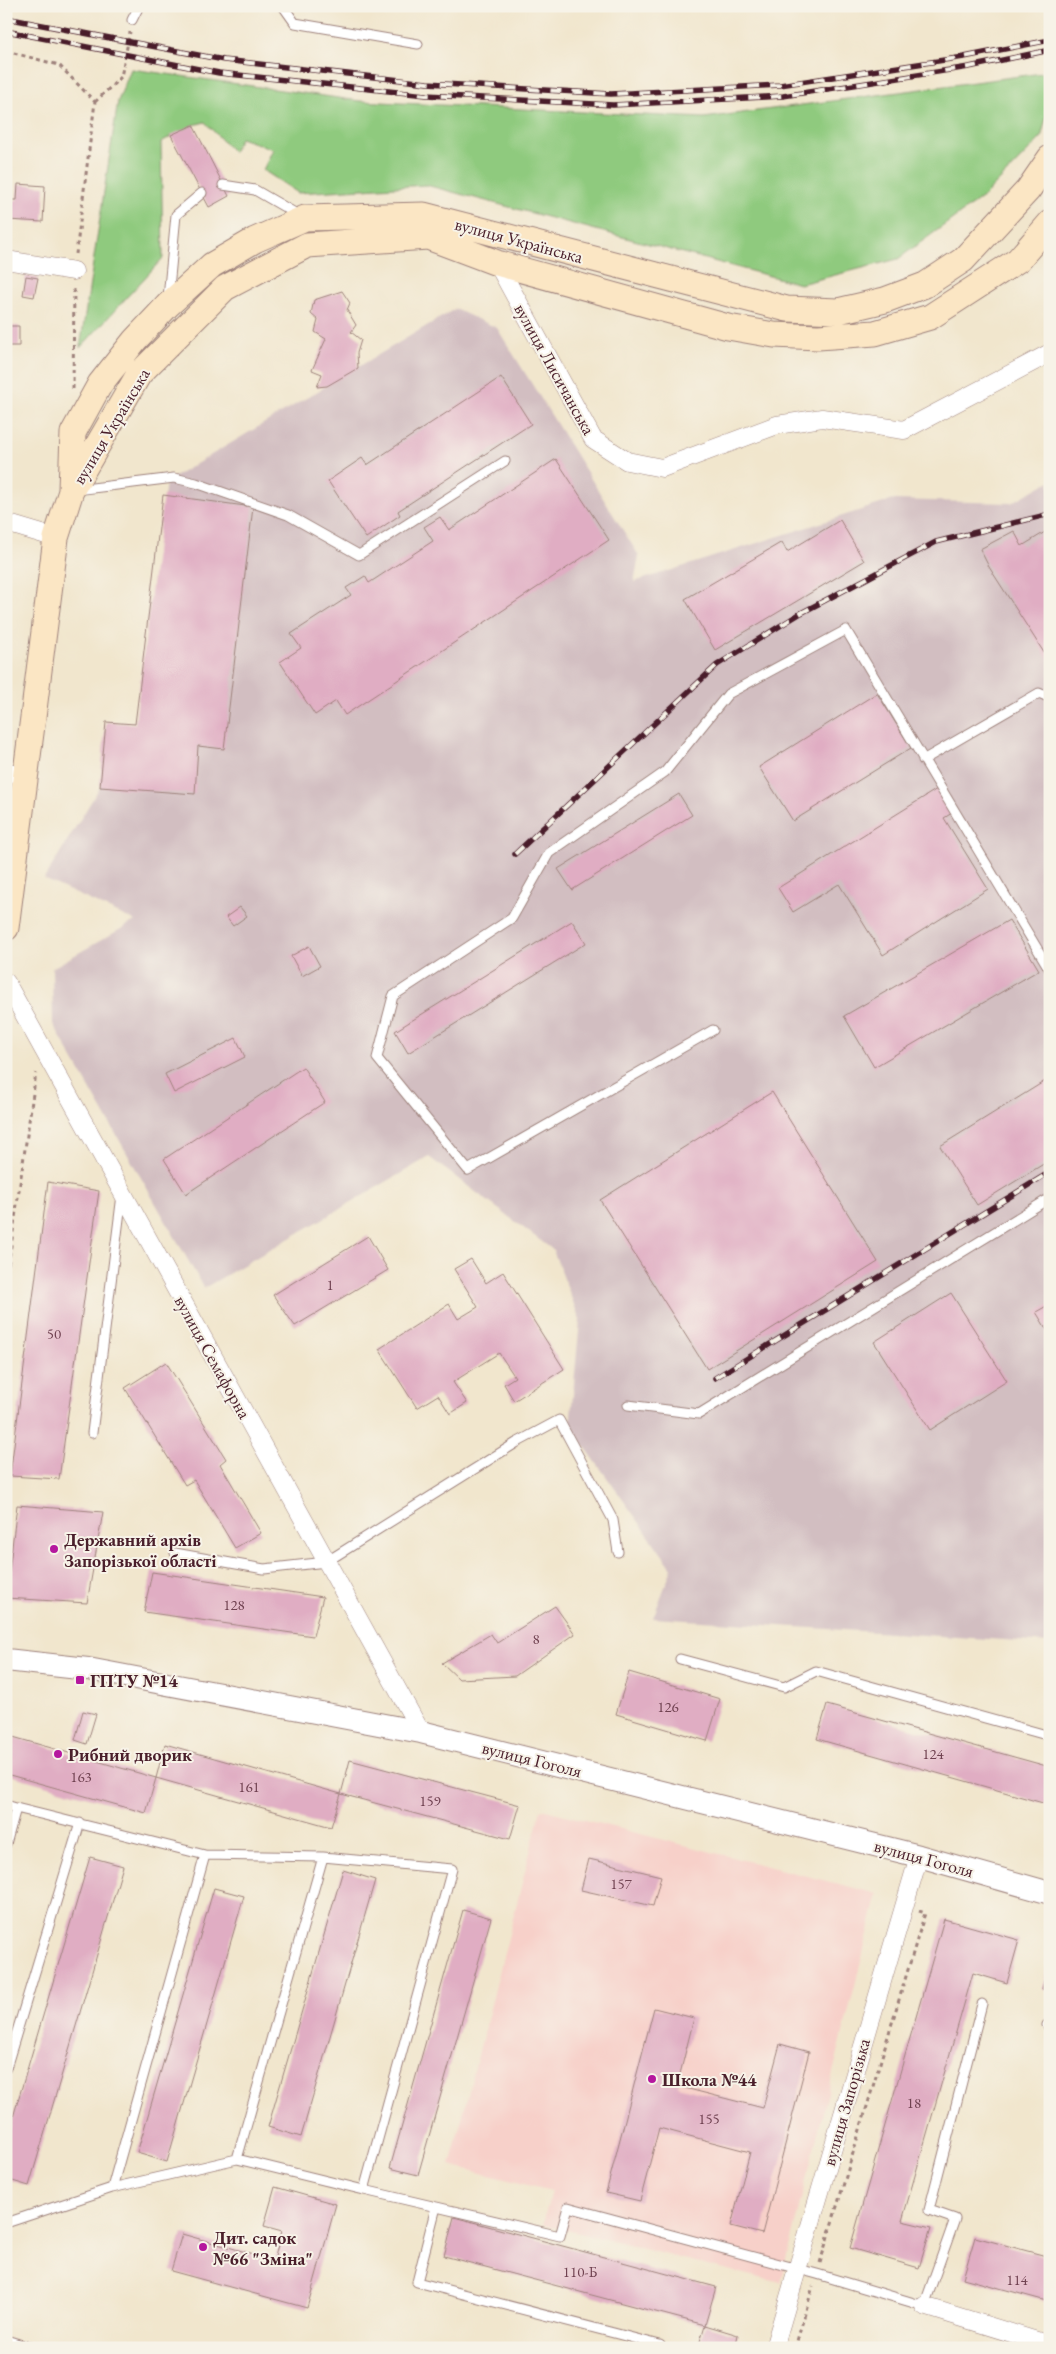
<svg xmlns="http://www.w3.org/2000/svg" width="1056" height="2354" font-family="'EB Garamond',serif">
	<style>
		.built { fill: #f7d0c9 }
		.industrial { fill: #d2bec1 }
		.green { fill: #8fca7e; stroke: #6c7454 }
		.building { fill: #e0adc3 }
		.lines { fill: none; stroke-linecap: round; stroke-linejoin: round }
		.service-casing { stroke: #9e827c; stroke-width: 11 }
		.minor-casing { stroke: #9e827c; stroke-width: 19 }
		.tertiary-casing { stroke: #9e827c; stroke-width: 24 }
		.secondary-casing { stroke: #9e827c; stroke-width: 27 }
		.path { stroke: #9e827c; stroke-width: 3; stroke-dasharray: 4 4; stroke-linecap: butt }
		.service { stroke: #fff; stroke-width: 9 }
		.minor { stroke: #fff; stroke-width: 18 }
		.tertiary { stroke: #fff; stroke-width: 22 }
		.secondary { stroke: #fbe6c4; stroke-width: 25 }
		.rail-casing { stroke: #4a1f2b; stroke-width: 5.5 }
		.rail { stroke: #f7f3e8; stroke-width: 4; stroke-dasharray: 11; stroke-linecap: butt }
		.poi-dot { fill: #b5179e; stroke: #f7f3e8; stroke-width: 2 }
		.labels { text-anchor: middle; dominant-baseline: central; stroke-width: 4; stroke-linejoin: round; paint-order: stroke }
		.number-label { font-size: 15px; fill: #704251 }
		.street-label { font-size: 18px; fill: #4a1f2b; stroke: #f7f3e8 }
		.poi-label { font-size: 18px; font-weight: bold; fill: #4a1f2b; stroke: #f7f3e8; text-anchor: start }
	</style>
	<rect width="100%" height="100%" fill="#f7f3e8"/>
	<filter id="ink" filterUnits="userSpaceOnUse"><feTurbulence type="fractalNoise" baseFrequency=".02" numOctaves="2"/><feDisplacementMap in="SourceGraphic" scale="10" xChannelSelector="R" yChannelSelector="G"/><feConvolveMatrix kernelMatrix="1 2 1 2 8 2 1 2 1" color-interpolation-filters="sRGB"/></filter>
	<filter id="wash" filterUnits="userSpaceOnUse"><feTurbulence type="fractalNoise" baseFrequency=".0096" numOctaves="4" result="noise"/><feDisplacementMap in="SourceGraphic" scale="20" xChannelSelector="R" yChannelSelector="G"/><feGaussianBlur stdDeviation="1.12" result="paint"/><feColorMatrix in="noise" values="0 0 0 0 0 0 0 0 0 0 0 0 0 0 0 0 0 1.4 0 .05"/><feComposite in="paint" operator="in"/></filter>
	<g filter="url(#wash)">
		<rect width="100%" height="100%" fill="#f1e6cd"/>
		<path class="built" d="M541 1809 878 1894 780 2283 543 2224 551 2191 450 2165Z"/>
		<path class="industrial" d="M455 309 497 328 639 556 634 582 893 500 1011 503 1050 481V1643L653 1618 672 1568 570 1426 580 1320 553 1250 429 1157 204 1288 53 1024 52 968 135 921 44 879 100 787 106 722 135 724 166 482Z"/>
		<path class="green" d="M131 69 360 101 704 118 1050 72V102L1041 138 984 196 898 259 800 284 426 185 298 193 263 170 273 149 240 138 233 152 205 122 193 125 161 142 163 258 80 348 118 101Z"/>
		<g id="blocks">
			<path class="building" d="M193 125 229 196 209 207 171 135Z
				M18 184 45 186 43 222 7 220 8 200H17Z
				M26 276 38 278 34 297 23 295Z
				M342 291 350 303 347 310 356 325 351 332 361 340 357 353 358 368 327 386 317 387 322 374 312 370 326 339 315 332 318 320 311 314 314 300Z
				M6 326H19V346H6Z
				M501 377 531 424 398 511 400 515 366 538 328 481 362 458 367 465Z
				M556 459 609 540 345 715 336 701 315 715 280 662 301 648 291 634 351 595 346 588 365 576 369 583 433 541 424 527 440 517 449 530Z
				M163 495 253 507 224 749 198 746 195 794 100 787 106 722 135 724Z
				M840 520 864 561 715 650 685 599 782 542 787 552Z
				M1050 529V662L989 567 980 549 1014 531 1022 546Z
				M877 693 911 748 793 821 759 767Z
				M937 789 952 813 944 818 988 889 883 955 839 884 793 912 778 888Z
				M679 794 692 815 572 890 558 869Z
				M240 907 247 916 233 926 226 917Z
				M1009 920 1039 970 874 1067 844 1016Z
				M572 921 586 943 408 1053 395 1031Z
				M309 946 320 966 302 976 291 956Z
				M236 1038 245 1057 174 1093 165 1074Z
				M303 1067 325 1102 186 1194 164 1159Z
				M1050 1078V1160L977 1205 940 1146Z
				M772 1092 878 1262 707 1369 600 1200Z
				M48 1182 99 1191 59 1479 10 1476Z
				M368 1236 388 1270 295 1326 273 1295Z
				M471 1259 486 1283 503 1272 564 1369 514 1401 504 1384 515 1377 499 1353 453 1382 467 1403 450 1414 438 1395 417 1408 379 1349 449 1304 458 1319 478 1307 454 1269Z
				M951 1293 1007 1381 930 1430 874 1342Z
				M1050 1304V1335L1036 1312Z
				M166 1362 226 1459 220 1464 261 1533 235 1548 194 1480 185 1485 125 1388Z
				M17 1505 103 1512 87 1603 6 1598Z
				M152 1572 323 1597 313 1636 144 1612Z
				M555 1606 575 1634 515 1676 459 1679 442 1663 491 1634 497 1643Z
				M629 1672 720 1699 707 1741 616 1714Z
				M827 1705 1050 1767V1805L817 1739Z
				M83 1711 96 1714 87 1744 75 1740Z
				M6 1735 156 1778 165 1744 341 1794 331 1827 156 1778 146 1813 6 1774Z
				M350 1760 520 1805 510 1839 341 1794Z
				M90 1857 123 1866 29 2186 6 2179V2141Z
				M589 1859 661 1876 653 1906 581 1890Z
				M343 1870 375 1880 301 2137 268 2127Z
				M214 1888 244 1896 167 2162 137 2153Z
				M463 1910 491 1918 418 2175 390 2168Z
				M944 1919 1019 1940 1007 1983 973 1973 902 2221 931 2228 919 2268 850 2248Z
				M1049 1963H1050V1991L1042 1989Z
				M654 2008 694 2018 677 2086 763 2108 780 2044 809 2052 762 2234 731 2226 750 2152 659 2128 640 2201 606 2193Z
				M275 2187 336 2204 307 2308 171 2271 182 2234 274 2260 282 2231 264 2226Z
				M454 2217 716 2287 705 2325 444 2256Z
				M975 2237 1050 2257V2302L963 2278Z
				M705 2325 738 2335 735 2348H698Z"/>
		</g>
	</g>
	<g filter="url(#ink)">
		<use href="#blocks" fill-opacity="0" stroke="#9e827c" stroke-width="1"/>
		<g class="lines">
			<defs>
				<path id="service" d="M283 6 295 23 418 44
					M132 20 139 6
					M223 185 255 190 300 216
					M168 298 176 215 202 193
					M76 490 174 478 196 483 288 515 359 555 505 461
					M923 760 1039 693 1050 698
					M713 1030 468 1170 377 1058 393 996 512 918 549 853 665 772 728 694 846 630 1050 970
					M628 1405 699 1414 1050 1198
					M92 1433 122 1195
					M175 1553 264 1569 326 1562 516 1443 559 1420 613 1520 618 1552
					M680 1659 784 1687 816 1671 1050 1736
					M6 1805 16 1808 6 1844
					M1047 2025 1050 2026
					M6 2068 80 1823
					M237 2159 364 2190 452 1869 323 1857
					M112 2188 237 2159 323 1857 205 1855
					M364 2190 560 2236 568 2207 817 2274 924 2306 955 2219 929 2210 982 2004
					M436 2207 417 2282 660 2345 659 2348
					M6 2223 112 2188 205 1855 16 1808
					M6 2340 32 2348"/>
				<path id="minor" d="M6 260 74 271
					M497 263 593 439 627 461 662 468 777 425 822 418 904 430 1050 353
					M6 523 56 538
					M6 771 26 777
					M6 982 421 1732
					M924 2306 1050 2345
					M774 2348 919 1856"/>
				<path id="tertiary" d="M6 1660 88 1669 421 1732 919 1856 1050 1893"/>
				<path id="secondary" d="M71 489 73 433 100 384 135 340 168 305 212 265 255 240 305 218 424 215 787 309 838 311 885 300 925 285 963 260 1028 190 1050 158
					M6 928 56 538 71 491 139 374 225 288 307 245 428 237 497 263 728 327 774 335 818 337 875 333 930 317 1018 260 1050 223"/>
			</defs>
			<use href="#service" class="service-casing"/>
			<use href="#minor" class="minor-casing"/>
			<use href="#tertiary" class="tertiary-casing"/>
			<use href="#secondary" class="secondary-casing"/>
			<path class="path" d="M6 51 59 65 95 102 76 254
				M95 102 121 77 130 32
				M73 389 74 287
				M6 1280 36 1073
				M820 2263 925 1913 919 1911
				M795 2348 813 2286"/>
			<use href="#service" class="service"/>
			<use href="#minor" class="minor"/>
			<use href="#tertiary" class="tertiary"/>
			<use href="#secondary" class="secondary"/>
			<defs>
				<path id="rail" d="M6 18 224 60 427 83 611 94 780 85 964 57 1050 40
					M6 31 219 73 426 95 613 105 783 96 969 67 1050 50
					M515 854 717 665 801 613 936 542 1050 514
					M715 1378 1050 1172"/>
			</defs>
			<use href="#rail" class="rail-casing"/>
			<use href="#rail" class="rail"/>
		</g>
	</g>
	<g class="poi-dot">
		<circle cx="54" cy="1549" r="5"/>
		<rect x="75" y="1675" width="10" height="10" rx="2.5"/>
		<circle cx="58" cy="1754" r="5"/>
		<circle cx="652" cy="2079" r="5"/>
		<circle cx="203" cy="2247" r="5"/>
	</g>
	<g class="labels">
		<g class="number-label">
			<text x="330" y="1284">1</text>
			<text x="54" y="1333">50</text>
			<text x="234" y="1604">128</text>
			<text x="536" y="1638">8</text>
			<text x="668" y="1706">126</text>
			<text x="933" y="1753">124</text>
			<text x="81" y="1776">163</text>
			<text x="249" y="1786">161</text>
			<text x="430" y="1800">159</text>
			<text x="621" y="1883">157</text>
			<text x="914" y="2102">18</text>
			<text x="709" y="2118">155</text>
			<text x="580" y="2271">110-Б</text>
			<text x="1017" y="2279">114</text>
		</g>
		<g class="street-label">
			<text transform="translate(519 240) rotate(15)">вулиця Українська</text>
			<text transform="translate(555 369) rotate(61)">вулиця Лисичанська</text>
			<text transform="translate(111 426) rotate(-59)">вулиця Українська</text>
			<text transform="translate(213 1357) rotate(61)">вулиця Семафорна</text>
			<text transform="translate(532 1759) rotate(14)">вулиця Гоголя</text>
			<text transform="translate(924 1858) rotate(15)">вулиця Гоголя</text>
			<text transform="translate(846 2102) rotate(-74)">вулиця Запорізька</text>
		</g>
		<g class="poi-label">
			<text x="64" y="1539">Державний архів<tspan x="64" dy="21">Запорізької області</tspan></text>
			<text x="90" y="1680">ГПТУ №14</text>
			<text x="68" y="1754">Рибний дворик</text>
			<text x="662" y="2079">Школа №44</text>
			<text x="213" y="2237">Дит. садок<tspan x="213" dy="21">№66 "Зміна"</tspan></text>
		</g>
	</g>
	<rect width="1056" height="2354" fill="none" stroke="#f7f3e8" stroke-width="25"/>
</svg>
